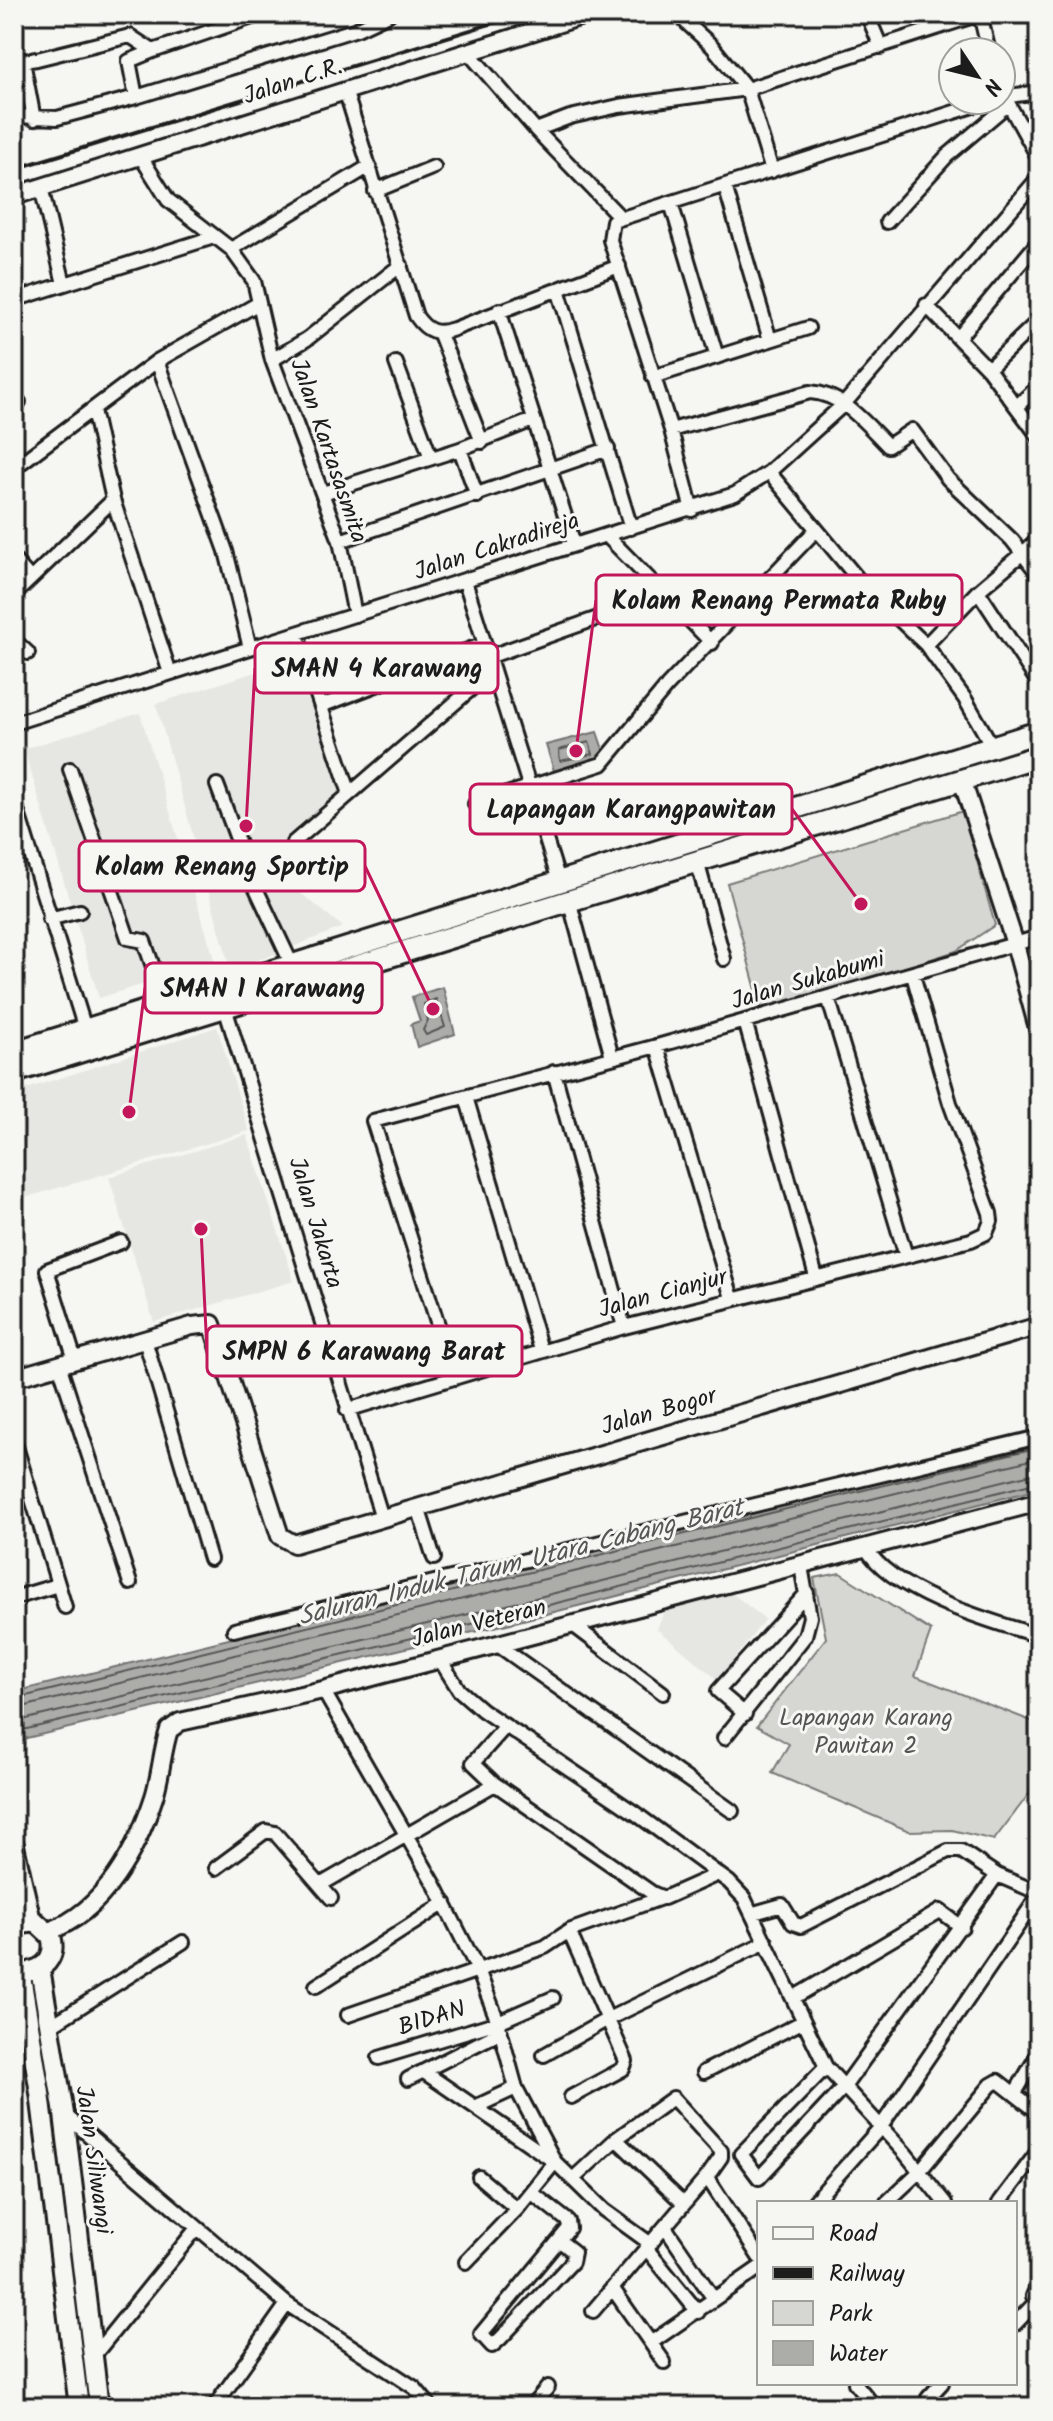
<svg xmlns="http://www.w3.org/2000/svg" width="1053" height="2421" font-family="Kalam,sans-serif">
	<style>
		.built { fill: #e6e6e2 }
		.green { fill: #d6d6d2; stroke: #797977; stroke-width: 2 }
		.water { fill: #acaca9; stroke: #727271; stroke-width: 2 }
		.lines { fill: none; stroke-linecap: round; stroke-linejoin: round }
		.shore { stroke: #565654; stroke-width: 2 }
		.minor-casing { stroke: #1c1c1c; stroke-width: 18 }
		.tertiary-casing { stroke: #1c1c1c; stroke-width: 22 }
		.secondary-casing { stroke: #1c1c1c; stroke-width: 24 }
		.primary-casing { stroke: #1c1c1c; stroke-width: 26 }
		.minor { stroke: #f6f6f2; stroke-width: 12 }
		.tertiary { stroke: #f6f6f2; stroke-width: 16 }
		.secondary { stroke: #f6f6f2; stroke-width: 18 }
		.primary { stroke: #f6f6f2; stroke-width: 20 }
		.rail { stroke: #1c1c1c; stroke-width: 4 }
		.labels { text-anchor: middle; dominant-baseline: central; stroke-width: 6; stroke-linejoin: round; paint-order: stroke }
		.street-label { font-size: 24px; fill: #1c1c1c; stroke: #f6f6f2 }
		.park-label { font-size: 24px; fill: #545453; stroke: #f6f6f2 }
		.water-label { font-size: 26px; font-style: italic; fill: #565654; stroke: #f6f6f2 }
		.leader { fill: none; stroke: #c2185b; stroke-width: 3 }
		.callout-dot { fill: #c2185b; stroke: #f6f6f2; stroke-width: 3 }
		.callout { fill: #f6f6f2; stroke: #c2185b; stroke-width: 3 }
		.callout-label { font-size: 26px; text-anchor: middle; font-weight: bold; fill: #1c1c1c }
	</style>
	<rect width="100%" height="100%" fill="#f6f6f2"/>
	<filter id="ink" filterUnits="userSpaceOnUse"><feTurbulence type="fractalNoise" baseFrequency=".0125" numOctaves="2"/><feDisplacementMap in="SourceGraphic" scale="16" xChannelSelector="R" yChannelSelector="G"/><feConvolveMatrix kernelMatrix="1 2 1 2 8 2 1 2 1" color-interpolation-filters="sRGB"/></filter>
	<g filter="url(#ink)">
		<path class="built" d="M299 658 344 789 262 862 343 927 231 971 156 704Z
			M140 713 215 962 99 998 24 749Z
			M217 1027 249 1131 17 1200 14 1093Z
			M247 1135 294 1281 154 1322 109 1177Z
			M729 1591 765 1619 718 1680 657 1629 666 1606Z"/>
		<path class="green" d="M963 811 995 925 956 951 802 1001 761 1008 727 883Z
			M840 1573 931 1631 915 1676 1039 1724V1781L994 1840 952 1830 909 1831 772 1773 789 1744 757 1726 826 1638 814 1578Z"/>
		<path class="water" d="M597 732 606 758 555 774 546 745Z
			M443 987 455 1034 417 1047 411 1024 420 1021 412 997Z
			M1039 1439V1489L507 1624 14 1741V1692Z"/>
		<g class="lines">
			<path class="shore" d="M589 742 593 754 560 761 559 750Z
				M436 999 445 1027 426 1035 423 1030 428 1020 424 1004Z
				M14 1699 1039 1447
				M14 1709 1039 1458
				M14 1722 503 1606 1039 1472
				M14 1732 505 1616 1039 1482"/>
			<defs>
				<path id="minor" d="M677 14 712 46 747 89 772 171
					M867 14 881 47
					M980 14 989 52
					M468 52 536 130
					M14 54 23 61 37 59 130 36 153 51 261 14
					M23 61 34 119
					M345 90 416 316C427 332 437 335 454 329L619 266
					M1001 90 1039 159
					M136 97 357 29 389 14
					M1001 97 1039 92
					M14 116 57 118 136 97 129 61 153 51
					M141 157 168 200 231 249 254 281 272 360 340 541 355 615
					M725 186 770 340
					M41 187 64 284
					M375 191 434 167
					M671 203 717 357
					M620 217 536 130 570 117 619 106 747 89 980 14
					M887 222 947 156 1006 106
					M231 249 368 167
					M558 289 631 528
					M14 300 214 237
					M926 305 988 369 1039 437
					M499 310 574 544
					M440 334 482 442
					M958 338 1039 241
					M272 360 307 339 401 265
					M157 361 226 551 250 648
					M396 363 431 458
					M988 369 1039 320
					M653 377 808 328
					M14 397 19 402
					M1017 406 1039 386
					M93 410 113 500 170 673
					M671 430 810 392C843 394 866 424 888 446L912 430 948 479 1012 540 1039 575
					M14 468 157 361 259 303
					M769 472 863 585 926 645 965 699 992 746
					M323 493 460 449
					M477 496 460 449 533 420
					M692 510 671 430 610 240 613 221 992 100
					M607 536 712 643
					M340 541 608 449
					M14 560 30 578
					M465 581 559 881
					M978 591 1039 684
					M14 595 113 500
					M297 635 349 791
					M14 640 28 653
					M926 645 978 591 1039 539
					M488 657 663 595
					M321 706 484 644
					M14 723 735 494 769 472 844 404 1039 177
					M70 769 128 938 144 941 166 1004
					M217 785 253 882 293 967
					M14 800 85 1029
					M475 804 602 764 667 686 815 531
					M293 843 493 670
					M697 861 724 959
					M569 900 612 1057
					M49 919 80 911
					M828 997 906 1256
					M223 1001 382 1518
					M745 1021 816 1277
					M657 1046 732 1298
					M554 1072 624 1327
					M466 1097 541 1350
					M145 1340 210 1559
					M75 1360 47 1270 121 1242
					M59 1364 130 1583
					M455 1378 373 1121 657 1046 1039 937
					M347 1410 624 1327 971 1240 986 1233 991 1221 990 1213 950 1103 913 975
					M14 1440 65 1607
					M418 1507 434 1558
					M866 1548C892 1593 990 1621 1039 1636
					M14 1598 58 1585
					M573 1625 663 1693
					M234 1630 1039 1437
					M495 1643 732 1811
					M439 1658 459 1690 482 1710 635 1813 729 1882 744 1898 826 2067 905 2153 945 2203
					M323 1690 435 1885 478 1970 498 2022 516 2088 555 2162 517 2209 466 2262
					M745 1714 718 1691 807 1593
					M505 1727 473 1763 495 1784 652 1893 664 1898 718 1874
					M724 1738 805 1636 810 1617 801 1566
					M216 1868 266 1831 275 1833 331 1898
					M320 1885 495 1784
					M754 1913 782 1905 793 1923 801 1926 948 1851H961L997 1875 1039 1893
					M569 1931 661 1898
					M316 1986 445 1903
					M793 1998 940 1911 962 1927
					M348 2015 545 1947 569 1931 626 2061 623 2069 571 2097
					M50 2026 183 1942
					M544 2055 606 2020 766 1942
					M379 2058 498 2022 553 1998
					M826 2067 741 2154 759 2178 844 2087 997 1875
					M424 2072 555 2162 604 2210 651 2244
					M704 2072 802 2022
					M408 2079 499 2033
					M1015 2093 1039 2053
					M475 2107 516 2088
					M64 2114 287 2304 415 2388 431 2407
					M616 2139 684 2204
					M479 2177 517 2209
					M707 2177 759 2257
					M573 2179 616 2139 673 2098 721 2151V2157L707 2177 593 2311
					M531 2192 568 2221 569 2228 481 2334 492 2346 500 2339 572 2262 574 2252 560 2241
					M813 2203 880 2128 1039 1895
					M886 2203 919 2172 991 2085 998 2081 1039 2113
					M999 2203 1039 2150
					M665 2227 714 2299
					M646 2248 698 2312
					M1039 2282 1033 2296 1039 2302
					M613 2289 664 2362
					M1015 2324 1037 2301
					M652 2342 759 2268
					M91 2359 197 2228
					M855 2383 875 2407
					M928 2398 942 2383
					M214 2407 287 2304
					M531 2407 548 2387"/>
				<path id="tertiary" d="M14 196 588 14
					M962 780 1015 944 1039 1032
					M14 1378 192 1326 212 1324 280 1536 294 1544 1039 1326
					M49 1931C104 1912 137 1849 154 1797 161 1775 162 1751 169 1730L180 1722 323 1690 1039 1502"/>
				<path id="secondary" d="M14 1846 31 1921
					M14 1925 36 1922 51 1936C56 1953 49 1966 32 1971
					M40 1968 64 2114 99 2407
					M20 1970 40 2093 79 2407"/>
				<path id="primary" d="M14 1052 1039 732
					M14 1072 1039 756"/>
			</defs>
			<use href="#minor" class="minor-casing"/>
			<use href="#tertiary" class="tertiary-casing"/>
			<use href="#secondary" class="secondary-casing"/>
			<use href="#primary" class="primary-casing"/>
			<use href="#minor" class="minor"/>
			<use href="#tertiary" class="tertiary"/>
			<use href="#secondary" class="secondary"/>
			<use href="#primary" class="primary"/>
			<path class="rail" d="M14 169 523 14"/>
		</g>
	</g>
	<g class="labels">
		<g class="street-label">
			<text transform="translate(293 82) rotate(-18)">Jalan C.R.</text>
			<text transform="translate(328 451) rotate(71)">Jalan Kartasasmita</text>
			<text transform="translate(497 547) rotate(-18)">Jalan Cakradireja</text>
			<text transform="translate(808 981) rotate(-16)">Jalan Sukabumi</text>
			<text transform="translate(315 1223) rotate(73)">Jalan Jakarta</text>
			<text transform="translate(663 1294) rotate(-15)">Jalan Cianjur</text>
			<text transform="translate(659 1412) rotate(-16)">Jalan Bogor</text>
			<text transform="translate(479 1624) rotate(-14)">Jalan Veteran</text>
			<text transform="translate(432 2019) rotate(-17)">BIDAN</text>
			<text transform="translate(93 2160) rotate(82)">Jalan Siliwangi</text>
		</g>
		<g class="park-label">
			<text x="866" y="1718">Lapangan Karang<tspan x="866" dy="28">Pawitan 2</tspan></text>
		</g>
		<g class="water-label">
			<text transform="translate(521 1563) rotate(-14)">Saluran Induk Tarum Utara Cabang Barat</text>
		</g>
	</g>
	<path class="leader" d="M576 751L596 600M246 826L255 668M861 904L792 809M433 1009L365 866M129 1112L145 988M201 1229L207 1351"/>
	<g class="callout-dot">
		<circle cx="576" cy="751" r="8"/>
		<circle cx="246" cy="826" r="8"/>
		<circle cx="861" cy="904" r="8"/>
		<circle cx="433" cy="1009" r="8"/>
		<circle cx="129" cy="1112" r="8"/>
		<circle cx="201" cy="1229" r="8"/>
	</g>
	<g class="callout">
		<rect x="596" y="575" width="366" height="50" rx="8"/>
		<rect x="255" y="643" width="243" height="50" rx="8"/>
		<rect x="470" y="784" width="322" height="50" rx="8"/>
		<rect x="79" y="841" width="286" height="50" rx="8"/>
		<rect x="145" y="963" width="237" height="50" rx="8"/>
		<rect x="207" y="1326" width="315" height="50" rx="8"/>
	</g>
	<g class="callout-label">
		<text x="779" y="609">Kolam Renang Permata Ruby</text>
		<text x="377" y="677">SMAN 4 Karawang</text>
		<text x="631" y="818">Lapangan Karangpawitan</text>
		<text x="222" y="875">Kolam Renang Sportip</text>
		<text x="263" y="997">SMAN 1 Karawang</text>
		<text x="364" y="1360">SMPN 6 Karawang Barat</text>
	</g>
	<rect width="1053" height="2421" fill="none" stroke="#f6f6f2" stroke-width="48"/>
	<rect x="24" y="24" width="1005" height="2373" fill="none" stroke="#1c1c1c" stroke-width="3" filter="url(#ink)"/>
	<rect x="757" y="2201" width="260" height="184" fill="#f6f6f2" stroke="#9f9f9c" stroke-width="2"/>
	<rect x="773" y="2227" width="40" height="12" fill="#f6f6f2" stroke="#9f9f9c" stroke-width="2"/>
	<text x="829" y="2241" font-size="24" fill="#1c1c1c">Road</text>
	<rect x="773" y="2267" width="40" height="12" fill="#1c1c1c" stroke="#9f9f9c" stroke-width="2"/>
	<text x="829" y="2281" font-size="24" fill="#1c1c1c">Railway</text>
	<rect x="773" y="2301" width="40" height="24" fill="#d6d6d2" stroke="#9f9f9c" stroke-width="2"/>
	<text x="829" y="2321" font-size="24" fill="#1c1c1c">Park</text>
	<rect x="773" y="2341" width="40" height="24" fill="#acaca9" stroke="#9f9f9c" stroke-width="2"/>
	<text x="829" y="2361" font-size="24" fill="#1c1c1c">Water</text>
	<g transform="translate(977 76) rotate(125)"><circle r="38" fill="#f6f6f2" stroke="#9f9f9c" stroke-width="2"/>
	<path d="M0-6L14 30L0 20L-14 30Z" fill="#1c1c1c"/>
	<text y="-12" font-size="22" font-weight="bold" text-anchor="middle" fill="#1c1c1c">N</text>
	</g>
</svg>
